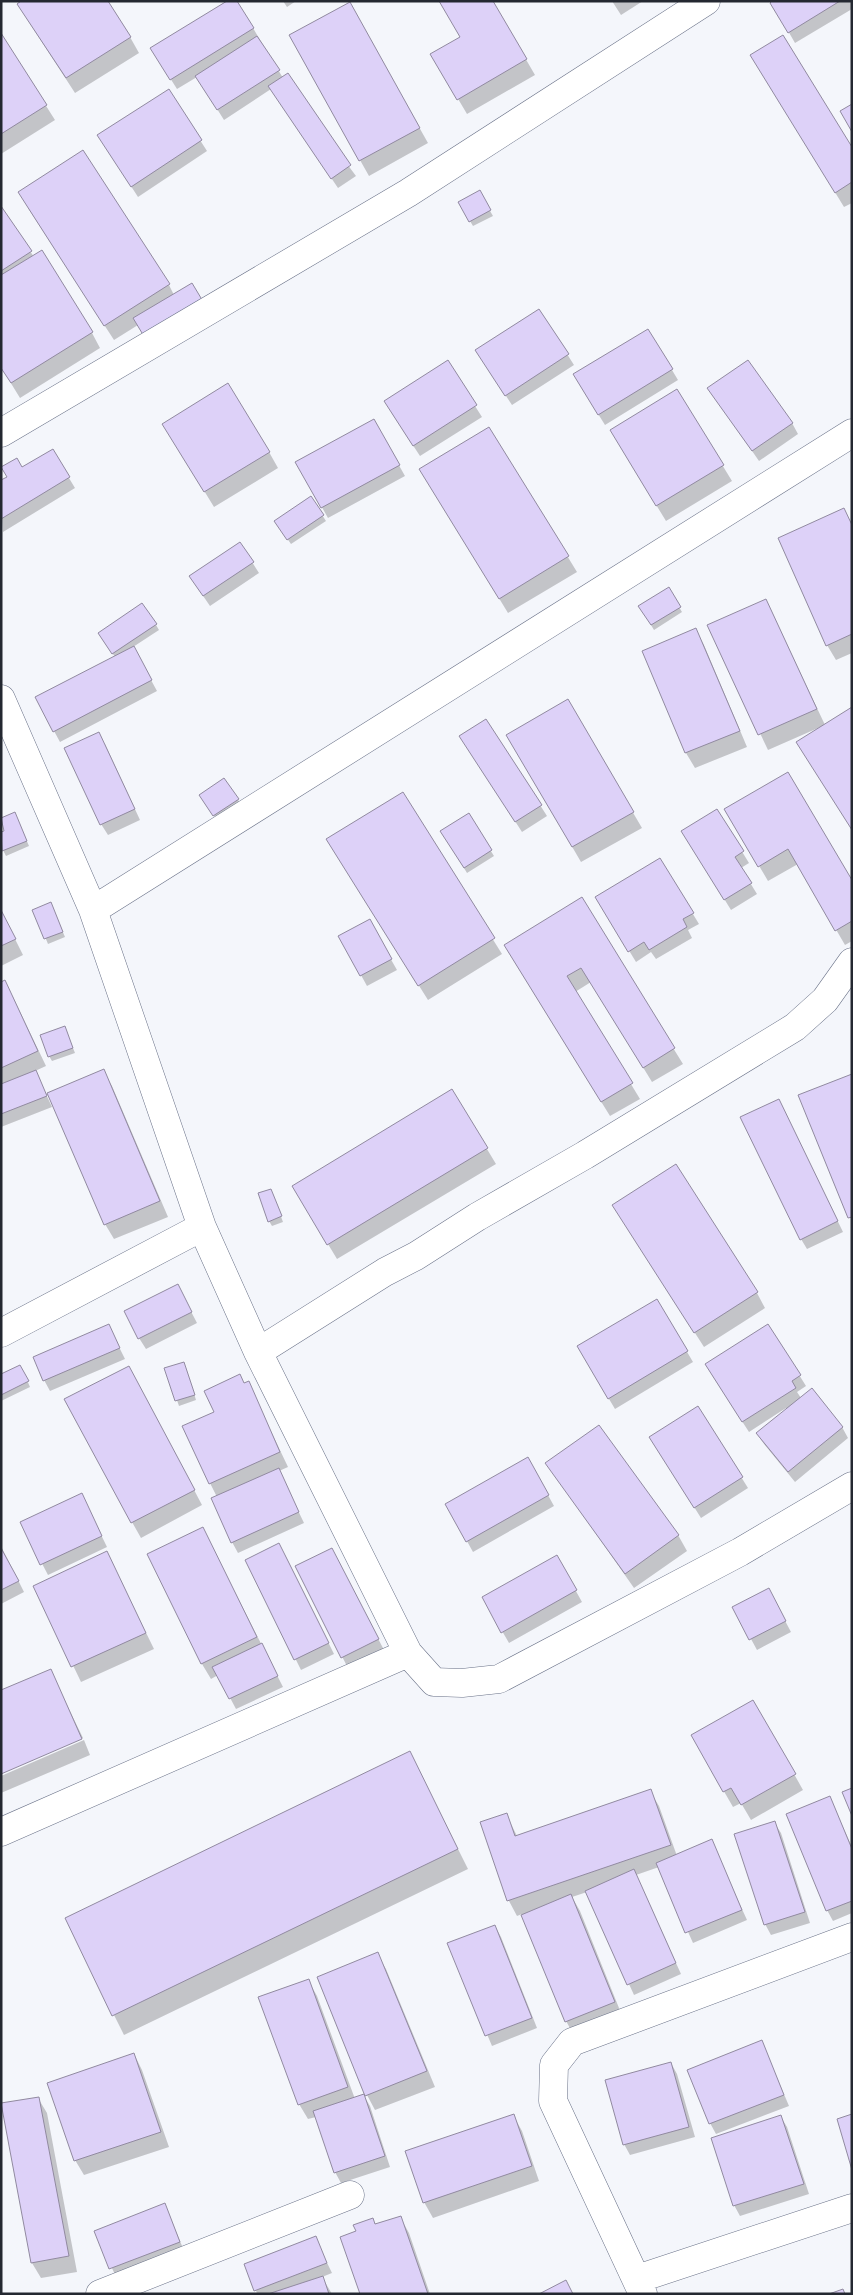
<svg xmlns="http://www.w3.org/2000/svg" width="853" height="2295" font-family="Montserrat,sans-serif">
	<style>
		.shadow { fill: #0003 }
		.building { fill: #ddd1f8; stroke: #918aa0 }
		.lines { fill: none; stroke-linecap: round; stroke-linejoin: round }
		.minor-casing { stroke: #6a7288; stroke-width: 29 }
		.minor { stroke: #fff; stroke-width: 28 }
	</style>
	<rect width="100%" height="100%" fill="#f4f6fb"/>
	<path class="shadow" d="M283 1H296L287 7Z
		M492 1 535 75 467 114 432 55 462 38Z
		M612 1H643L621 15Z
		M775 1H852V9L795 43 772 3Z
		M349 3 428 143 369 176 290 36Z
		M27 19 130 37 139 53 75 93Z
		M253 28 283 78 356 176 338 188 271 89 224 120 197 77 177 89 158 59Z
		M1 35 55 120 1 154Z
		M761 71 852 149V203L844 207Z
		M168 90 207 151 138 197 105 146Z
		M479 192 493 216 473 226 459 203Z
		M1 208 34 257 92 333 100 348 20 398 1 367Z
		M28 208 169 285 174 295 138 325 114 340Z
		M539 310 574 365 512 405 483 361Z
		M648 330 678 380 605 425 580 385Z
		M447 362 482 417 420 456 391 412Z
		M709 389 792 423 798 434 759 461Z
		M677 391 732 481 666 521 620 446Z
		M374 421 405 476 328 518 297 463Z
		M489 428 577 572 508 613 430 485Z
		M173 440 269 452 278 468 214 507Z
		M52 450 75 488 3 532 1 482Z
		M311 498 326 521 291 544 279 527Z
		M844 510 852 524V653L836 660 827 645Z
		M252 562 259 573 210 606 197 587Z
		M668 589 682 612 654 630 640 607Z
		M766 600 825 725 768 750 709 626Z
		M156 625 159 630 133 647 157 691 60 742 54 731 115 657 102 638Z
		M696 630 704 645 747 747 695 768 686 753 643 651Z
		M567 700 642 828 581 862 507 735Z
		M486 720 547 816 522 832 467 747Z
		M105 744 140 820 108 835 101 824Z
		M402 794 502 954 428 1000 337 855Z
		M204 800H238L241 804 217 820Z
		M726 809 852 883V941L845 945 798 864 768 881Z
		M717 811 749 863 741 868 757 894 731 910 689 842Z
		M15 814 29 846 6 856 1 846V834L5 832 1 819Z
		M468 815 494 856 467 873 442 832Z
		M660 860 699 924 688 930 692 938 656 959 651 952 636 962 597 898Z
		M581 899 683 1064 652 1082 591 982 575 992 640 1099 610 1116 514 961Z
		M53 909 65 937 48 944 34 910Z
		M1 911 23 955 1 966Z
		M369 921 397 970 367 986 340 937Z
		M1 983 13 997 46 1066 35 1071 52 1107 1 1127Z
		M67 1033 75 1053 52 1061 49 1056Z
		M103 1071 112 1086 168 1217 114 1239 105 1224Z
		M452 1091 496 1164 337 1259 302 1201Z
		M784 1111 843 1232 807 1249 801 1239Z
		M273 1195 283 1222 272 1226 269 1221Z
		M623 1221 757 1293 765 1308 704 1347Z
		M183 1296 197 1323 146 1349 139 1338Z
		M657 1301 693 1362 615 1409 578 1347Z
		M108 1325 125 1359 50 1391 44 1380Z
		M768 1325 806 1386 797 1392 801 1398 842 1427 848 1438 795 1482 764 1444 757 1434 787 1410 786 1408 749 1432 712 1375Z
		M186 1368 196 1400 179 1406 166 1369Z
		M23 1371 30 1387 1 1401V1375Z
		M137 1382 202 1505 141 1538 132 1522Z
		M248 1383 288 1467 279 1471 304 1523 238 1553 232 1542 217 1497 210 1483 245 1384Z
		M698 1408 748 1488 701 1518 657 1448Z
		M528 1459 554 1506 473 1552 447 1505Z
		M547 1464 678 1535 687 1551 634 1588Z
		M87 1506 107 1547 48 1575 21 1523Z
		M203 1529 283 1687 236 1709 218 1675 211 1679 202 1664 149 1555Z
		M1 1546 24 1592 1 1604Z
		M107 1553 154 1649 81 1682 35 1586Z
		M285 1555 334 1654 301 1670 247 1561Z
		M557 1557 582 1602 509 1643 483 1598Z
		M337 1560 384 1650 348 1668 296 1567Z
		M774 1600 791 1632 757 1650 751 1639Z
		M50 1670 83 1738 1 1773Z
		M753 1701 803 1790 751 1820 741 1803 733 1807 692 1736Z
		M84 1740 90 1755 1 1793V1776Z
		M410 1753 468 1869 124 2035 66 1919Z
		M650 1791 659 1806 677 1856 711 1841 747 1920 693 1943 659 1867 636 1875 681 1974 634 1995 587 1892 572 1897 580 1911 623 2018 575 2037 566 2021 522 1914 517 1916 509 1901 481 1823 506 1814 517 1836Z
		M830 1798 852 1847V1913L833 1921 827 1910Z
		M774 1822 781 1833 810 1923 771 1935 765 1924Z
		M495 1926 501 1937 537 2028 492 2046 449 1944Z
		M377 1954 386 1969 435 2087 375 2110 367 2095Z
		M308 1980 317 1996 355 2099 364 2096 370 2106 390 2167 341 2183 335 2172 316 2117 308 2119 299 2104Z
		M762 2042 789 2106 716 2134 710 2123Z
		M134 2054 142 2070 169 2147 84 2175 75 2160Z
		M671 2063 677 2074 695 2137 630 2155 624 2144Z
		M38 2098 47 2113 77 2272 41 2278 32 2263Z
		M513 2115 522 2131 539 2181 433 2218 424 2202Z
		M781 2117 787 2127 809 2194 740 2216 734 2205Z
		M165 2205 185 2253 117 2279 95 2231Z
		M400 2217 409 2233 430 2294H362L357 2232 373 2220 376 2225Z
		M315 2238 332 2273 322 2277 332 2294H257L256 2290Z"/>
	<path class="building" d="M21 1H108L131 37 66 78 17 4Z
		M227 1H237L254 28 170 80 150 48Z
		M439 1H493L527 59 457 100 430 54 460 37Z
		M772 1H840L788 33 770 3Z
		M350 2 420 128 359 161 289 35Z
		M1 33 47 105 1 134Z
		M783 35 852 147V182L835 193 750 55Z
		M257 36 280 70 217 110 195 76Z
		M288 73 351 165 331 179 268 86Z
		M169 89 202 140 131 187 97 135Z
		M852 104V132L840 111Z
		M83 150 170 284 104 326 18 192Z
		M480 190 491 210 469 222 458 202Z
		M1 206 32 251 1 271Z
		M42 250 93 332 11 383 1 368V275Z
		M192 283 204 303 145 338 133 318Z
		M539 309 569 354 505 396 475 350Z
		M648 329 673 369 598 415 573 374Z
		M448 360 477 405 413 446 384 401Z
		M748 360 793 423 752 451 707 388Z
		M228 383 270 452 204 492 162 424Z
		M677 389 724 465 656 506 610 430Z
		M374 419 400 465 321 508 295 462Z
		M489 427 569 556 499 599 419 469Z
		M53 449 70 477 1 519V480L7 477 1 467 17 458 22 467Z
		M311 496 324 515 287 540 274 521Z
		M844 508 852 525V634L826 646 778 538Z
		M240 542 254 562 203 596 189 576Z
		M669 587 681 607 651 625 638 606Z
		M766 599 817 709 758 735 707 625Z
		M142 603 157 624 112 654 98 633Z
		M696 628 740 731 685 753 642 651Z
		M134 646 152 680 53 732 35 697Z
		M568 699 634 812 572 847 506 735Z
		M852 707V830L796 742Z
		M486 719 542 805 515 822 459 736Z
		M99 732 135 809 100 825 64 748Z
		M788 772 852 880V921L835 931 788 849 758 867 724 809Z
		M224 778 239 799 213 816 199 795Z
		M403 792 495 938 418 986 326 839Z
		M717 809 744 851 735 857 752 883 724 900 681 831Z
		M15 812 27 841 2 851 1 832 4 831 1 818Z
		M469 813 492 850 464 868 440 831Z
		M660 858 694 913 683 919 687 927 649 950 644 942 628 952 595 897Z
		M582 897 675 1048 643 1068 581 968 567 976 633 1083 601 1102 504 945Z
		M51 902 63 932 44 939 32 910Z
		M1 910 16 939 1 946Z
		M370 919 392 959 360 976 338 936Z
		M5 980 38 1051 1 1068V982Z
		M65 1026 73 1048 48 1057 40 1035Z
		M104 1069 160 1201 104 1225 47 1093Z
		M36 1070 47 1096 1 1114V1084Z
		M852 1074V1217L848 1218 798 1095Z
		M452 1089 488 1148 327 1245 292 1186Z
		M779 1099 838 1221 800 1240 740 1117Z
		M676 1164 758 1292 694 1333 612 1205Z
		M271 1189 282 1216 268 1222 258 1193Z
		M178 1284 192 1312 138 1339 124 1311Z
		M657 1299 688 1351 608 1399 577 1346Z
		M109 1324 120 1348 43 1381 33 1357Z
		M768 1324 801 1375 792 1381 796 1388 742 1422 705 1364Z
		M184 1362 195 1395 175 1401 164 1368Z
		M20 1365 29 1381 1 1395V1374Z
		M129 1366 195 1490 131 1523 64 1399Z
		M240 1374 244 1383 249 1381 280 1452 209 1484 182 1426 214 1412 204 1391Z
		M812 1388 843 1427 788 1472 756 1433Z
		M698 1406 743 1477 694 1508 649 1437Z
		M599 1425 679 1535 625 1574 545 1463Z
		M528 1457 549 1495 466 1542 445 1504Z
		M279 1468 299 1512 231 1543 211 1498Z
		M82 1493 102 1536 40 1565 20 1522Z
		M203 1527 257 1637 201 1664 147 1554Z
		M279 1543 329 1643 294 1660 245 1560Z
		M1 1548 19 1581 1 1590Z
		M332 1548 379 1639 341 1658 295 1566Z
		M107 1551 146 1633 71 1667 33 1586Z
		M557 1555 577 1590 501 1633 482 1597Z
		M769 1588 786 1621 749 1640 732 1607Z
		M262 1643 278 1676 229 1699 212 1667Z
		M51 1669 82 1739 1 1774V1690Z
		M753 1700 796 1774 741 1805 731 1788 723 1792 691 1735Z
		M410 1751 458 1849 112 2016 65 1918Z
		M852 1788V1816L842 1792Z
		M651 1789 671 1845 507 1901 480 1822 507 1813 515 1836Z
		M830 1796 852 1849V1901L826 1911 786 1814Z
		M775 1821 805 1912 764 1925 734 1834Z
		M712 1839 742 1910 685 1933 656 1863Z
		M634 1869 676 1963 627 1985 585 1891Z
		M571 1894 615 2002 565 2022 521 1915Z
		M495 1925 532 2018 485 2036 447 1943Z
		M378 1952 427 2071 365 2096 317 1977Z
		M309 1979 348 2087 298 2105 258 1997Z
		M762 2040 784 2095 709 2124 687 2070Z
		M134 2053 161 2132 74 2161 47 2083Z
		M671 2062 689 2127 623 2145 605 2080Z
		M364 2094 385 2156 334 2173 313 2111Z
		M39 2097 69 2256 31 2263 1 2103Z
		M514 2114 532 2166 423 2203 405 2151Z
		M852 2114V2170L837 2119Z
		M781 2115 804 2184 733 2206 711 2138Z
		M165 2203 180 2242 109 2269 94 2231Z
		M401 2216 428 2294H360L340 2237 356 2231 353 2225 373 2218 375 2224Z
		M316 2236 327 2263 254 2291 244 2264Z
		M323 2276 329 2294H268Z
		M566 2280 573 2294H539Z
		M843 2289 845 2294H829Z"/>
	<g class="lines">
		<defs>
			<path id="minor" d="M1 433 408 193 706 1
				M1 699 93 910 202 1227 258 1352 408 1653 434 1682 462 1683 499 1679 740 1552 852 1486
				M93 910 852 433
				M1 1333 202 1227
				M258 1352 385 1272 416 1256 477 1217 585 1155 795 1027 825 1000 852 962
				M1 1832 408 1653
				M637 2279 852 2208
				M100 2294 350 2195
				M643 2294 553 2101 554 2065 572 2042 852 1937"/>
		</defs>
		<use href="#minor" class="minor-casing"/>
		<use href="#minor" class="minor"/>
	</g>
	<rect width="853" height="2295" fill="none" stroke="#242831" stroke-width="5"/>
</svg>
